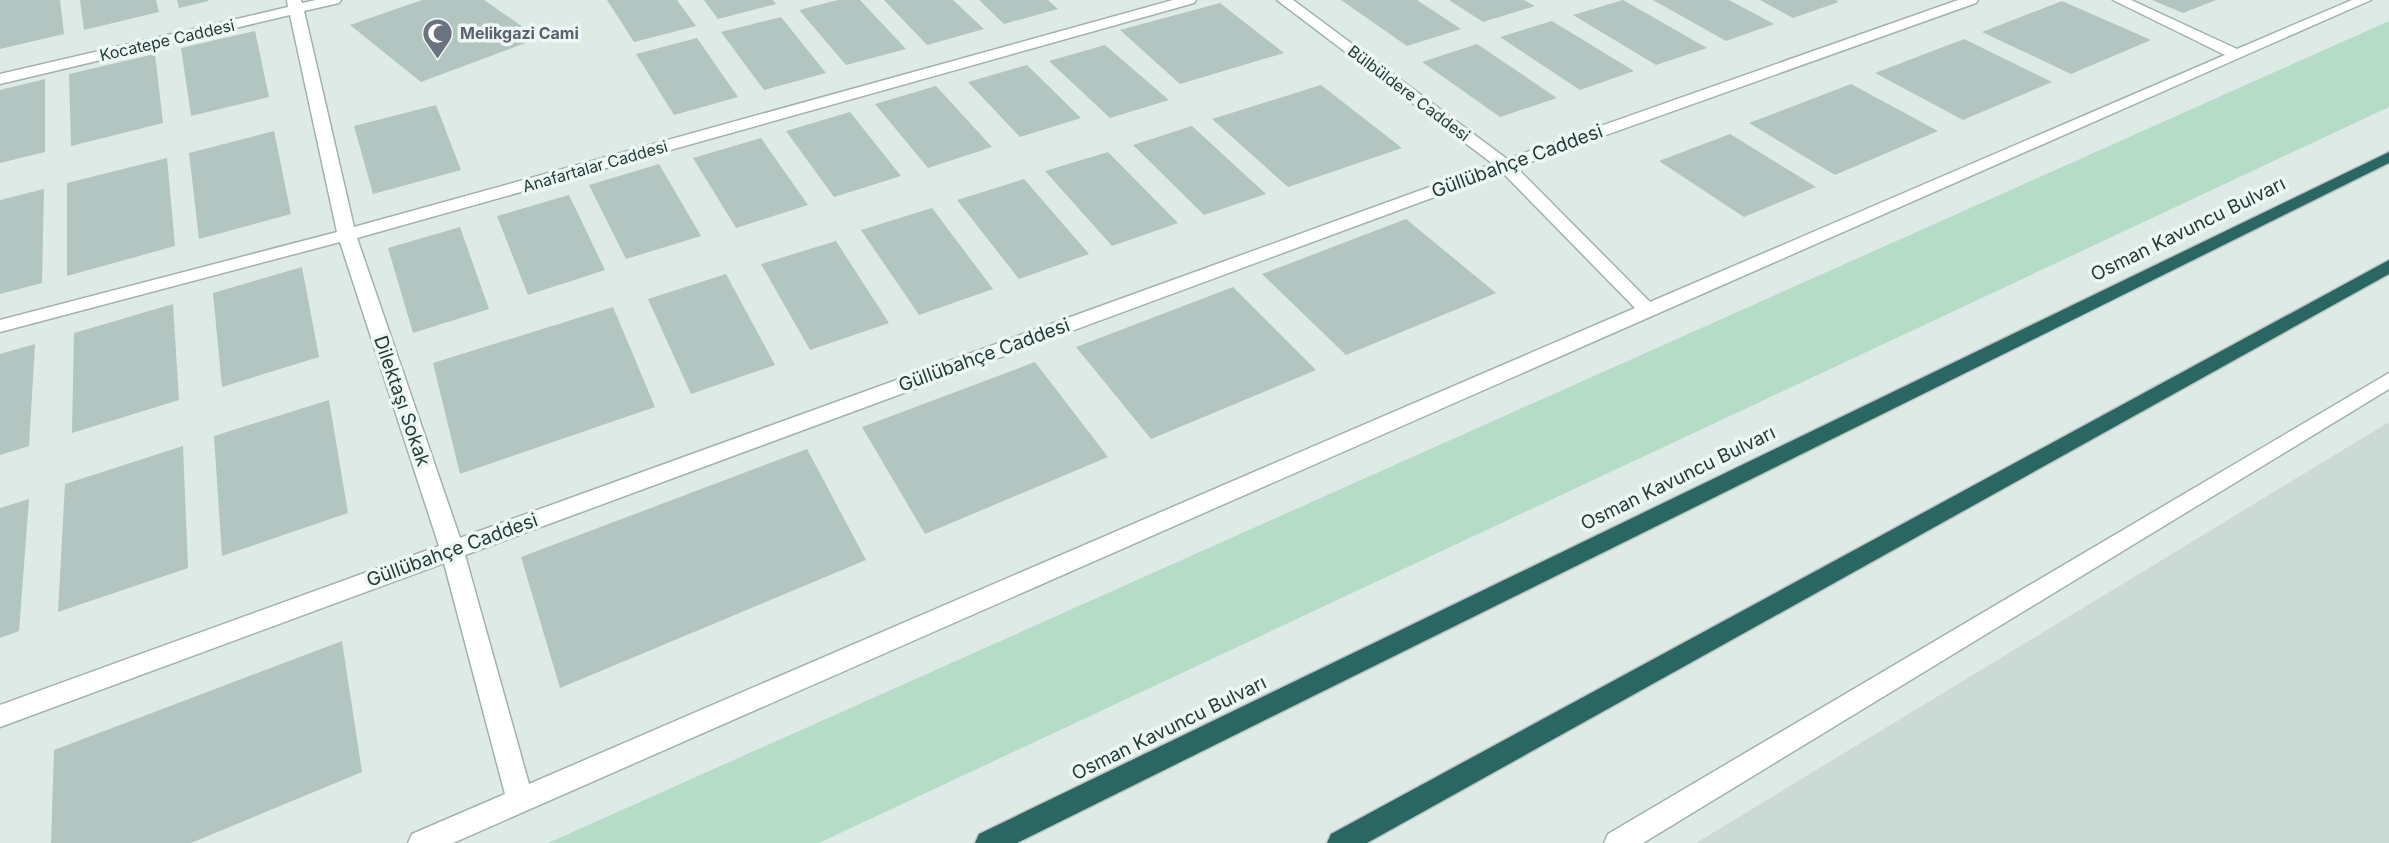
<svg xmlns="http://www.w3.org/2000/svg" width="2389" height="843" font-family="Inter,sans-serif">
	<style>
		.built { fill: #ccdad5 }
		.green { fill: #b5dcc6 }
		.building { fill: #b3c5c0 }
		.lines { fill: none; stroke-linecap: round; stroke-linejoin: round }
		.street-casing { stroke: #a1b2ae; stroke-width: 3 }
		.highway-casing { stroke: #bcc4c3; stroke-width: 3 }
		.street { fill: #fff; fill-rule: evenodd }
		.highway { fill: #2a6763; fill-rule: evenodd }
		.labels { text-anchor: middle; dominant-baseline: central; stroke-width: 7; stroke-linejoin: round; paint-order: stroke }
		.far-worship-label { font-size: 16px; font-weight: bold; fill: #5b616d; stroke: #eef7f4; text-anchor: start }
		.far-street-label { font-size: 16px; fill: #1f3a37; stroke: #eef7f4 }
		.street-label { font-size: 19px; fill: #1f3a37; stroke: #eef7f4 }
	</style>
	<rect width="100%" height="100%" fill="#deeae6"/>
	<path class="built" d="M2389 422V843H1696Z"/>
	<path class="green" d="M2389 21V107L819 843H548Z"/>
	<path class="building" d="M0 0H60L64 34 0 49Z
		M80 0H156L159 12 84 30Z
		M177 0H208V1L179 8Z
		M422 0H484L539 38 421 82 350 25Z
		M607 0H677L696 26 634 42Z
		M704 0H773L776 4 718 19Z
		M838 0H860L906 49 846 65 799 10Z
		M884 0H953L984 29 927 45Z
		M979 0H1048L1058 9 1004 24Z
		M1341 0H1417L1461 29 1407 46Z
		M1449 0H1524L1535 6 1483 22Z
		M1623 0 1707 48 1656 65 1573 15Z
		M1653 0H1729L1774 24 1726 41Z
		M1760 0H1835L1839 2 1793 18Z
		M2152 0H2216L2183 13Z
		M2062 1 2151 40 2071 74 1982 32Z
		M1220 3 1284 53 1180 84 1120 30Z
		M781 17 826 73 764 90 721 32Z
		M1552 21 1634 71 1580 90 1500 37Z
		M255 31 269 97 191 116 181 48Z
		M697 38 738 97 674 115 636 54Z
		M1964 39 2052 82 1963 120 1875 73Z
		M1477 44 1557 98 1500 117 1422 62Z
		M1105 45 1169 100 1110 118 1049 61Z
		M155 54 163 123 71 146 69 74Z
		M1027 65 1081 118 1020 137 968 82Z
		M45 79V152L0 163V90Z
		M1851 84 1938 131 1835 175 1749 123Z
		M1321 85 1402 148 1288 187 1212 119Z
		M936 86 992 147 928 168 875 104Z
		M436 105 461 170 373 194 354 126Z
		M850 112 901 176 834 197 786 131Z
		M1192 126 1266 194 1204 215 1133 145Z
		M274 131 291 214 199 239 189 153Z
		M1730 134 1816 187 1744 217 1659 161Z
		M761 138 808 205 736 228 693 158Z
		M1108 152 1178 223 1112 246 1045 171Z
		M167 158 175 246 67 276V183Z
		M659 164 701 236 626 259 589 185Z
		M1024 179 1089 254 1019 279 957 200Z
		M44 189 42 283 0 294V200Z
		M569 195 605 270 528 295 497 216Z
		M932 208 993 289 919 315 861 230Z
		M1406 219 1496 293 1346 355 1262 274Z
		M460 227 489 309 413 333 388 248Z
		M836 241 889 323 810 350 761 264Z
		M302 267 319 357 222 387 213 293Z
		M726 274 775 365 691 394 648 299Z
		M1233 287 1316 370 1151 439 1076 347Z
		M173 304 179 400 72 433 74 333Z
		M613 307 655 407 460 474 433 363Z
		M35 344 29 446 0 455V354Z
		M1035 362 1108 457 925 534 862 427Z
		M329 400 348 513 222 556 214 436Z
		M183 446 188 568 58 612 65 484Z
		M807 449 866 560 560 688 521 557Z
		M29 499 19 631 0 638V508Z
		M342 641 362 772 191 843H51L54 750Z"/>
	<g class="lines">
		<defs>
			<path id="street" d="M287 0H301L302 3 316 0H341L339 3 304 11 354 227 1173 0H1196L1194 3 357 238 460 538 1493 164 1277 0H1293L1507 159 1958 0H1978L1976 3 1516 167 1650 302 2225 55 2113 0H2131L2237 49 2352 0H2371L453 843H408L412 834 505 794 444 563 0 727V705L439 546 340 242 0 332V320L337 232 290 15 0 84V74L288 7ZM1502 172 1635 308 529 784 465 555Z
				M2389 373V389L1643 843H1604L1608 834Z"/>
			<path id="highway" d="M2389 152V163L1017 843H975L979 834Z
				M2389 260V274L1367 843H1327L1331 834Z"/>
		</defs>
		<use href="#street" class="street-casing"/>
		<use href="#highway" class="highway-casing"/>
		<use href="#street" class="street"/>
		<use href="#highway" class="highway"/>
	</g>
	<defs>
		<symbol id="mosque-pin" viewBox="-11 -11 22 30"><path d="M0 17L-7.5 6A9.5 9.5 0 1 1 7.5 6Z" fill="#6b7280" stroke="#eef7f4"/><path d="M3.5-4.9A6 6 0 1 0 3.5 4.9A5 5 0 1 1 3.5-4.9Z" fill="#fff"/></symbol>
	</defs>
	<g fill-rule="evenodd">
		<use href="#mosque-pin" x="420" y="16" width="35" height="47"/>
	</g>
	<g class="labels">
		<g class="far-worship-label">
			<text x="460" y="33">Melikgazi Cami</text>
		</g>
		<g class="far-street-label">
			<text transform="translate(167 40) rotate(-13)">Kocatepe Caddesi</text>
			<text transform="translate(1409 93) rotate(37)">Bülbüldere Caddesi</text>
			<text transform="translate(595 166) rotate(-16)">Anafartalar Caddesi</text>
		</g>
		<g class="street-label">
			<text transform="translate(1517 161) rotate(-20)">Güllübahçe Caddesi</text>
			<text transform="translate(2188 229) rotate(-26)">Osman Kavuncu Bulvarı</text>
			<text transform="translate(984 355) rotate(-20)">Güllübahçe Caddesi</text>
			<text transform="translate(402 401) rotate(71)">Dilektaşı Sokak</text>
			<text transform="translate(1678 478) rotate(-26)">Osman Kavuncu Bulvarı</text>
			<text transform="translate(452 550) rotate(-20)">Güllübahçe Caddesi</text>
			<text transform="translate(1169 728) rotate(-26)">Osman Kavuncu Bulvarı</text>
		</g>
	</g>
</svg>
